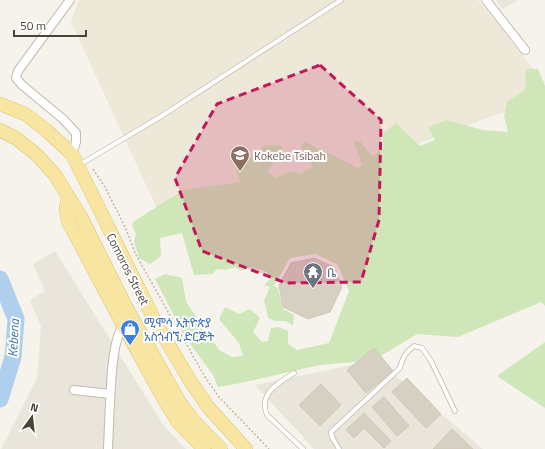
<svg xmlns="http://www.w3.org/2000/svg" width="545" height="449" font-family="'Titillium Web','Noto Sans Ethiopic',sans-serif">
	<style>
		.residential { fill: #e9e5db }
		.education { fill: #ede8d7 }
		.green { fill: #cee6b8 }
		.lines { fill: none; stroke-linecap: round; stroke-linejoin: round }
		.river { stroke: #aecfed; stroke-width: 17 }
		.building { fill: #d6d0c2; stroke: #d1c8b6 }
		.lane-casing { stroke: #c0bbaf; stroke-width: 5.5 }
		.street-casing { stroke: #c0bbaf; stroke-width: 10 }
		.primary-casing { stroke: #ddc472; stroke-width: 14 }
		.path { stroke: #c1b8a1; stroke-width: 1.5; stroke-dasharray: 2 2; stroke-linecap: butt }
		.lane { stroke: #fff; stroke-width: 4 }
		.street { stroke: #fff; stroke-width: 8 }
		.primary { stroke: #f8e5a2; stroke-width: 13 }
		.marked { fill: #c2185b; fill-opacity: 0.2; stroke: #c2185b; stroke-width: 3; stroke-dasharray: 8 5; stroke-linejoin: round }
		.labels { text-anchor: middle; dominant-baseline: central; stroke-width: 4; stroke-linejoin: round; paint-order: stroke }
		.education-label { font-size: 12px; fill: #785e54; stroke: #fff; text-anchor: start }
		.street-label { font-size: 12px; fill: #49443a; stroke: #fff }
		.worship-label { font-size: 12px; fill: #5b616d; stroke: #fff; text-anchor: start }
		.shop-label { font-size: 12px; fill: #366cbe; stroke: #fff; text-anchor: start }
		.water-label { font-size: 13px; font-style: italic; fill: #3875b0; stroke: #fff }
	</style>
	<rect width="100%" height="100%" fill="#f5f3ec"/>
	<path class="residential" d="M495 0H519L502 9Z
		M55 251 164 426 186 449H1L37 378 41 326 30 300 45 291 33 264Z
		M377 360 483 449H314L255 385Z"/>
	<path class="education" d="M79 0H478L545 83 512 109 169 235 71 22Z"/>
	<path class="green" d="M526 69H538L545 86V306L541 302 458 337 417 334 374 360 320 365 241 383 218 387 213 375 185 337 155 279 165 274 182 278 186 302 219 350 232 357 243 356 239 343 219 319 225 307 239 314 250 309 260 318 253 332 262 342 268 341 271 328 278 327 288 331V344L297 350 329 343 349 291 338 265 315 254 290 258 274 286 278 288 283 309 294 315 293 326 286 321H275L268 318 264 300 270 287 264 285 270 279 267 272 251 267 241 271 235 267 226 270 217 269 212 274 194 275 182 233 160 238 161 256 150 264 139 258 134 241 136 234 132 226 133 222 183 190 240 182 236 170 265 145 282 146V153L267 171 275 178 291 171 300 174 313 167 301 147 304 141 358 168 362 164 353 141 361 142 372 157 384 148 382 134 396 123 420 146 435 140 428 127 446 120 483 130 508 132 504 117 507 102 525 90Z
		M545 342V408L497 376Z"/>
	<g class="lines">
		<path class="river" d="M0 279 16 319 13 357 0 399"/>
	</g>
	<path class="building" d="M314 258 334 267 342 287 330 312 308 319 283 307 279 285 291 263Z
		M374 348 393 371 366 393 347 370Z
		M407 378 441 414 426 428 392 392Z
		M321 384 341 405 320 426 299 405Z
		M384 397 409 426 397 436 372 407Z
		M364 413 391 441 384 448 364 428 354 438 346 430Z
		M452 429 473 449H433Z"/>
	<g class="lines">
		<defs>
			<path id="lane" d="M79 165 160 117 341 0
				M294 373C278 383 258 394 267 415L303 449
				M339 449 332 437 331 432 400 368C403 357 405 353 414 346L422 348 431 361 455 411"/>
			<path id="street" d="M70 0 18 71 16 78 22 85 63 119 76 133V142L72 154
				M486 0 525 50
				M74 390 110 394
				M108 449C109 423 110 397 112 370 114 354 115 339 123 325"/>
			<path id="primary" d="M0 104 25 114 46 130 72 154 156 323 189 379 208 407 246 449
				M0 130 17 139 37 155 55 175 81 217 126 307 180 403 193 420 221 449
				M68 198 66 209 68 221 123 325 166 403 178 422 204 449"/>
		</defs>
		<use href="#lane" class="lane-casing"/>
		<use href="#street" class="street-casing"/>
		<use href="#primary" class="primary-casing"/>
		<path class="path" d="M93 169 105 187 125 227 136 255 205 377 219 397 269 449"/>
		<use href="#lane" class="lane"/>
		<use href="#street" class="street"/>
		<use href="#primary" class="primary"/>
	</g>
	<path class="marked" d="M320 65 381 120 379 220 361 282 286 283 202 251 175 178 217 104Z"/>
	<defs>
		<symbol id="school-pin" viewBox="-11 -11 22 30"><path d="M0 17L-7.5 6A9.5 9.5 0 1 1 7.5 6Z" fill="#8d6e63" stroke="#fff"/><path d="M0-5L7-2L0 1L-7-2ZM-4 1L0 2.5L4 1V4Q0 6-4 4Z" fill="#fff"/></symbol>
		<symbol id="temple-pin" viewBox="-11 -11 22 30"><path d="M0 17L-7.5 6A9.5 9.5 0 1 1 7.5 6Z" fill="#6b7280" stroke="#fff"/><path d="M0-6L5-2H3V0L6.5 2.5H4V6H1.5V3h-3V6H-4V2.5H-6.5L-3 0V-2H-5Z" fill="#fff"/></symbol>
		<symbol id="shop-pin" viewBox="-11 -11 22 30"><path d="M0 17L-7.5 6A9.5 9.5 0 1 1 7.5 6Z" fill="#3f7fe0" stroke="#fff"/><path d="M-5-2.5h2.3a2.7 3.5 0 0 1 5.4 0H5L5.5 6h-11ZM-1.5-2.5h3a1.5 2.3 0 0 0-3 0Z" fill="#fff"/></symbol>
	</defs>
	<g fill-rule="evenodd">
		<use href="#school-pin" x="229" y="144" width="22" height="30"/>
		<use href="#temple-pin" x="302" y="261" width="22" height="30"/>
		<use href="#shop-pin" x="119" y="318" width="22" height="30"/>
	</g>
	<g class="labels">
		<g class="education-label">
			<text x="254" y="155">Kokebe Tsibah</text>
		</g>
		<g class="street-label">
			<text transform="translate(128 269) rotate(63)">Comoros Street</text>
		</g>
		<g class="worship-label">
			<text x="327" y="272">ቤ</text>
		</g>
		<g class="shop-label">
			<text x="144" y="322">ሚሞሳ ኢትዮጵያ<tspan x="144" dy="14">አስጎብኚ ድርጅት</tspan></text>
		</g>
		<g class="water-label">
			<text transform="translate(13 338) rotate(-87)">Kebena</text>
		</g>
	</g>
	<g transform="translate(32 417) rotate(15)" stroke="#ffffff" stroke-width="3" paint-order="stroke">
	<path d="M0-3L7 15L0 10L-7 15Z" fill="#49443a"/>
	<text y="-6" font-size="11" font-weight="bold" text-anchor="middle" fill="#49443a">N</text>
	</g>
	<path d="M14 30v6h72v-6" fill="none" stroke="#49443a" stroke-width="2"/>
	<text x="20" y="30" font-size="12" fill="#49443a" stroke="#ffffff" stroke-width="3" paint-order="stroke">50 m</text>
</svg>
